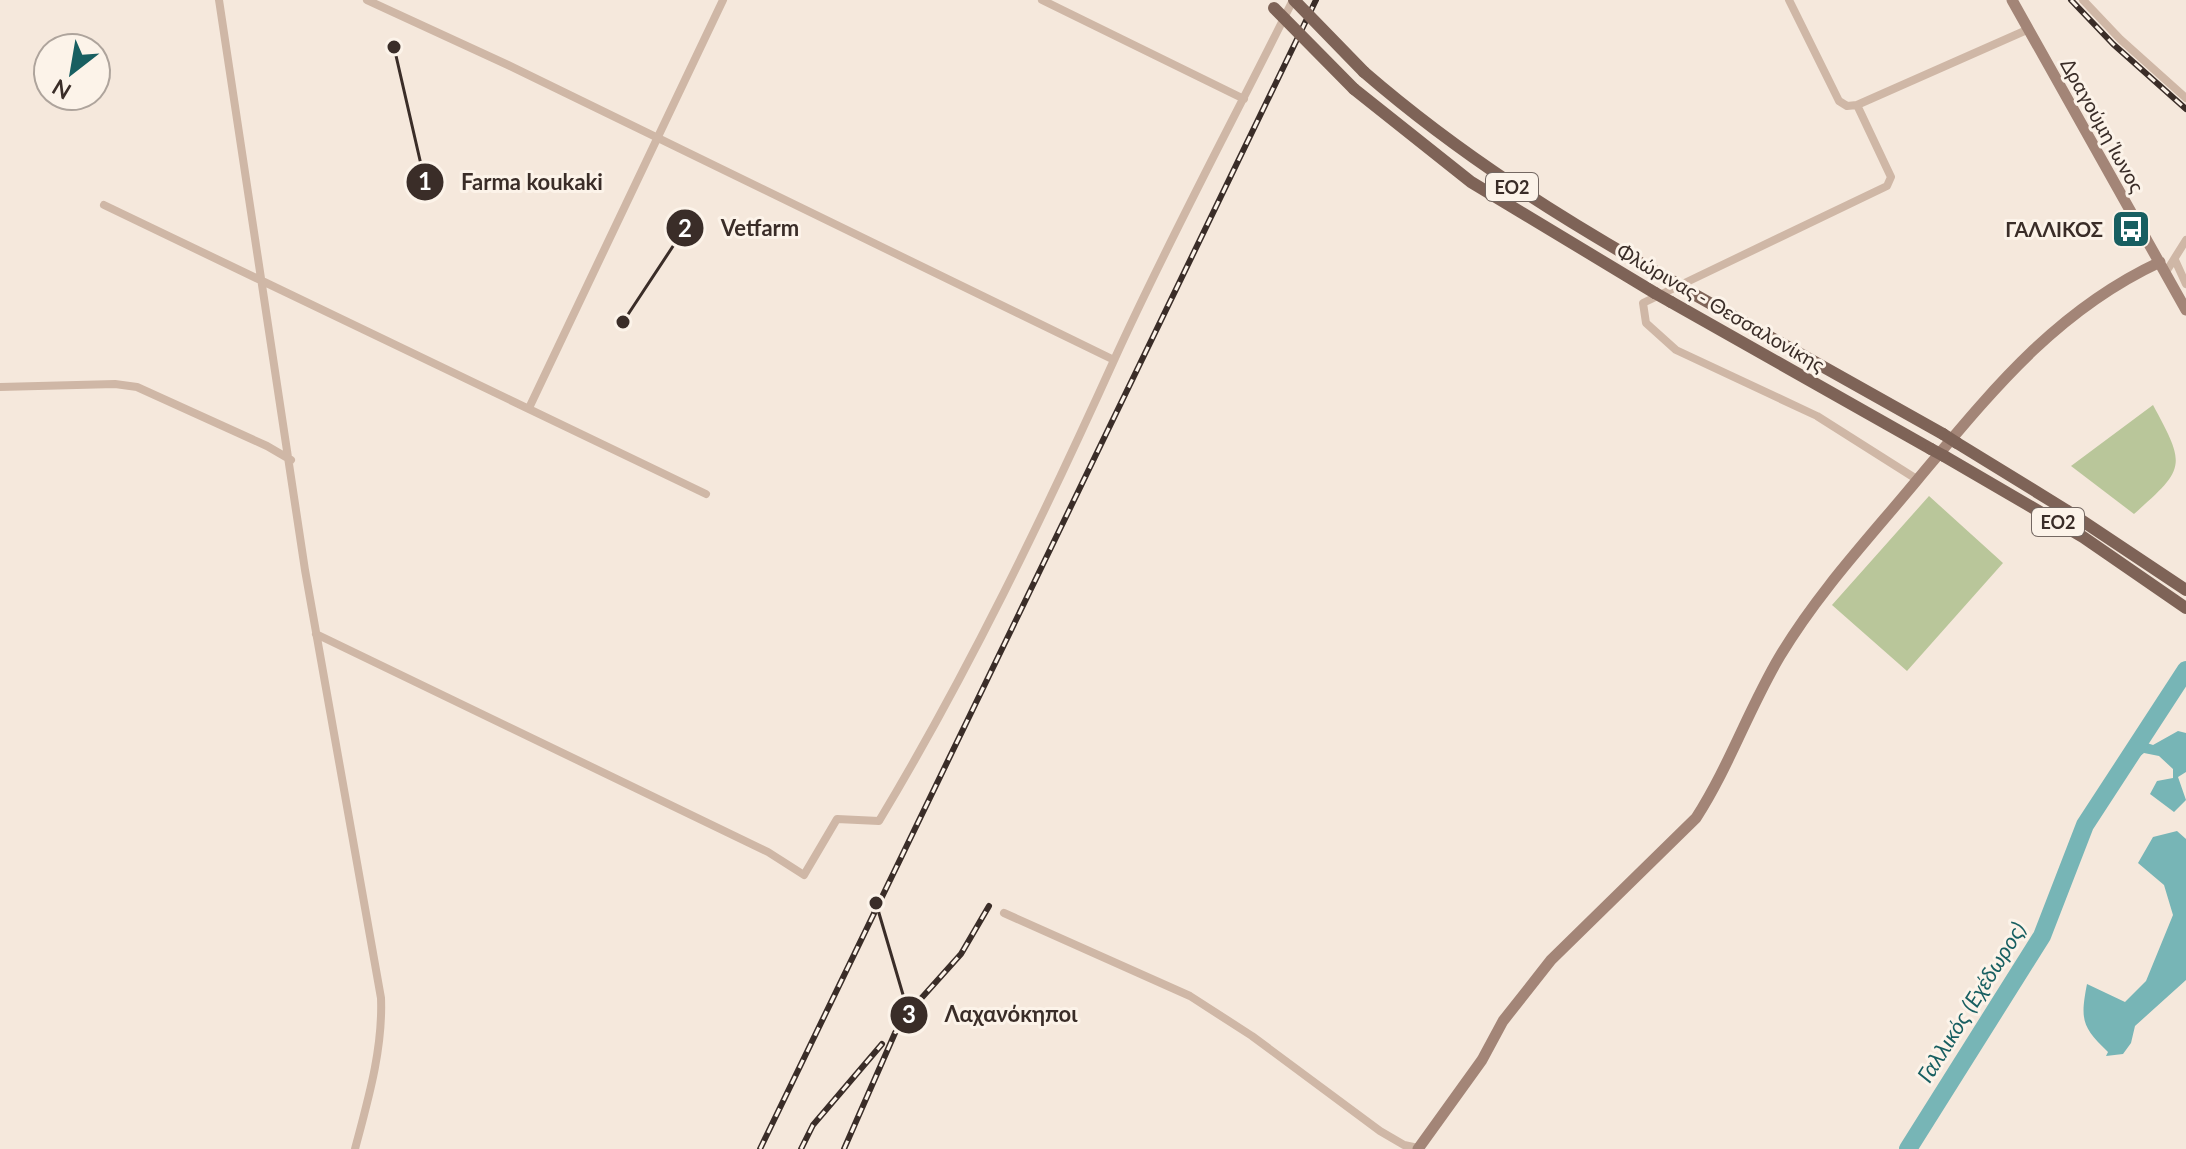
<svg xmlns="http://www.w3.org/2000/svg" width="2186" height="1149" font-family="Lato,sans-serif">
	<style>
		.green { fill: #b9c69a }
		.water { fill: #77b5b6 }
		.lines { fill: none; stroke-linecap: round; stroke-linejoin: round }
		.river { stroke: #77b5b6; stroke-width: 18 }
		.street { stroke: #cfb7a6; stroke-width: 8 }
		.secondary { stroke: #a38577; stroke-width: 11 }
		.primary { stroke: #7e6357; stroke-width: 12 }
		.rail-casing { stroke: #3a2d28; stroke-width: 6 }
		.rail { stroke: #fcf3e9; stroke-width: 3; stroke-dasharray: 9; stroke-linecap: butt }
		.primary-bridge { stroke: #7e6357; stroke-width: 12 }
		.labels { text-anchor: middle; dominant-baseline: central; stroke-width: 6; stroke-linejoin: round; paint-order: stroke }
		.shield { fill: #fcf3e9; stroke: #746862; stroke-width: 2 }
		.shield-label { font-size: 18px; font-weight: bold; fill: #3a2d28 }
		.street-label { font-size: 20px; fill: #3a2d28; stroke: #fcf3e9 }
		.poi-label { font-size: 20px; font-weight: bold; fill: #3a2d28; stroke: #fcf3e9; text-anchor: end }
		.water-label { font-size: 22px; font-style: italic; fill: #185f61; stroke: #fcf3e9 }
		.leader { fill: none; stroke: #3a2d28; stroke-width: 3 }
		.callout-dot { fill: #3a2d28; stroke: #fcf3e9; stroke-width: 3 }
		.mark-label { font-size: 24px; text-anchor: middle; font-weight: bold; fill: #fff }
		.callout-label { font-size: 22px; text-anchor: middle; font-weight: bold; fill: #3a2d28; stroke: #fcf3e9; stroke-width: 6; stroke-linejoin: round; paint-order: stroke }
	</style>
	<rect width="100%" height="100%" fill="#f5e8dc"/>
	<path class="green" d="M2153 405C2186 466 2186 468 2134 514L2071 466Z
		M1929 496 2003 563 1907 671 1832 605Z"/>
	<path class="water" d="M2178 731 2186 733V772L2178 777 2186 800 2174 812 2150 794 2157 781 2173 778V769L2159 756 2144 753 2121 771 2147 743 2153 745Z
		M2177 831 2186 839V980L2135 1026 2131 1043 2123 1054 2106 1056 2108 1052C2082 1027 2080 1020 2087 984L2125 1002 2146 981 2173 915 2164 885 2138 863 2153 837Z"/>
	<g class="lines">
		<path class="river" d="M1908 1149 2042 936 2085 825 2186 670"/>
		<path class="street" d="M219 0 305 570 381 998C383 1049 368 1100 355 1149
			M367 0 508 65 1114 360
			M1042 0 1244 99
			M1789 0 1839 101 1847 106 1857 105 2029 29
			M2083 0 2120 39 2186 98
			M1857 105 1891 177 1887 186 1643 303 1646 323 1676 350 1817 416 1918 480
			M104 205 706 494
			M2175 260 2186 284
			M2166 272 2186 240
			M0 387 115 384 137 387 267 446 291 460
			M529 408 723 0
			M316 634 768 852 804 875 837 819 879 821C968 673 1044 515 1115 358 1170 237 1234 119 1293 0
			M1004 913 1190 996 1252 1036 1380 1131 1404 1145 1418 1148"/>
		<path class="secondary" d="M2012 0 2186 310
			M1418 1149 1482 1060 1503 1021 1551 960 1696 818C1729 767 1749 708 1780 656 1819 591 1870 537 1918 479 1991 392 2055 311 2160 262"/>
		<path class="primary" d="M1364 72C1460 155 1563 220 1674 282
			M1354 89 1471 182 1655 293
			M1690 292 1943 434
			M1671 302 1931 449
			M1957 443 2066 510 2186 590
			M1944 456 2083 537 2186 608"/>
		<defs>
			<path id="rail" d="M2071 0 2113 44 2186 109
				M760 1149 1316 0
				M801 1149 813 1125 882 1044
				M844 1149 895 1033 909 1012 961 954 989 906"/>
		</defs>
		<use href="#rail" class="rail-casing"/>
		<use href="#rail" class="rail"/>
		<path class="primary-bridge" d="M1294 0 1364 72
			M1274 8 1354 89
			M1674 282 1690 292
			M1655 293 1671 302
			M1943 434 1957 443
			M1931 449 1944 456"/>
	</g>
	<defs>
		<symbol id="bus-square" viewBox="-11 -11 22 22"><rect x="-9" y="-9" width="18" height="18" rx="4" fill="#185f61" stroke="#fcf3e9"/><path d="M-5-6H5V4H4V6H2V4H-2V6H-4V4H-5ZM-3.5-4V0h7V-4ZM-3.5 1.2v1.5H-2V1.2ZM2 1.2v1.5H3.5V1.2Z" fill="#fff"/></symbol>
	</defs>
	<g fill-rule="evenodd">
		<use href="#bus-square" x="2109" y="207" width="44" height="44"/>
	</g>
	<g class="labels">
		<g class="shield">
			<rect x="1486" y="173" width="52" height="28" rx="6"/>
			<rect x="2032" y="508" width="52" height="28" rx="6"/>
		</g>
		<g class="shield-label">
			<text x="1512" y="187">ΕΟ2</text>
			<text x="2058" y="522">ΕΟ2</text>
		</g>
		<g class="street-label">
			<text transform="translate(2103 125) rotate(61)">Δραγούμη Ίωνος</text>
			<text transform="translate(1721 307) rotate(30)">Φλώρινας - Θεσσαλονίκης</text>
		</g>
		<g class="poi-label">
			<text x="2103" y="229">ΓΑΛΛΙΚΟΣ</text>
		</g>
		<g class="water-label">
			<text transform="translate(1971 1002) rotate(-58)">Γαλλικός (Εχέδωρος)</text>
		</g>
	</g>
	<path class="leader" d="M394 47L425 182M623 322L685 228M876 903L909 1015"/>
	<g class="callout-dot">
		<circle cx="394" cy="47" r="8"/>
		<circle cx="623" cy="322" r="8"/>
		<circle cx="876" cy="903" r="8"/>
		<circle cx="425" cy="182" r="20"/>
		<circle cx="685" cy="228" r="20"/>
		<circle cx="909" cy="1015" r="20"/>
	</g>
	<g class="mark-label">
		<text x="425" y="190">1</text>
		<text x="685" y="237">2</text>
		<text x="909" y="1023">3</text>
	</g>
	<g class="callout-label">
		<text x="532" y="190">Farma koukaki</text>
		<text x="760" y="236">Vetfarm</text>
		<text x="1011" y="1022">Λαχανόκηποι</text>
	</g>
	<g transform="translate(72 72) rotate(211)"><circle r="38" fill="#fcf3e9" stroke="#aea49c" stroke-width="2"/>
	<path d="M0-6L14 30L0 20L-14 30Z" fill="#185f61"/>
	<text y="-12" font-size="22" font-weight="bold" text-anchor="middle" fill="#3a2d28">N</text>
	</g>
</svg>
